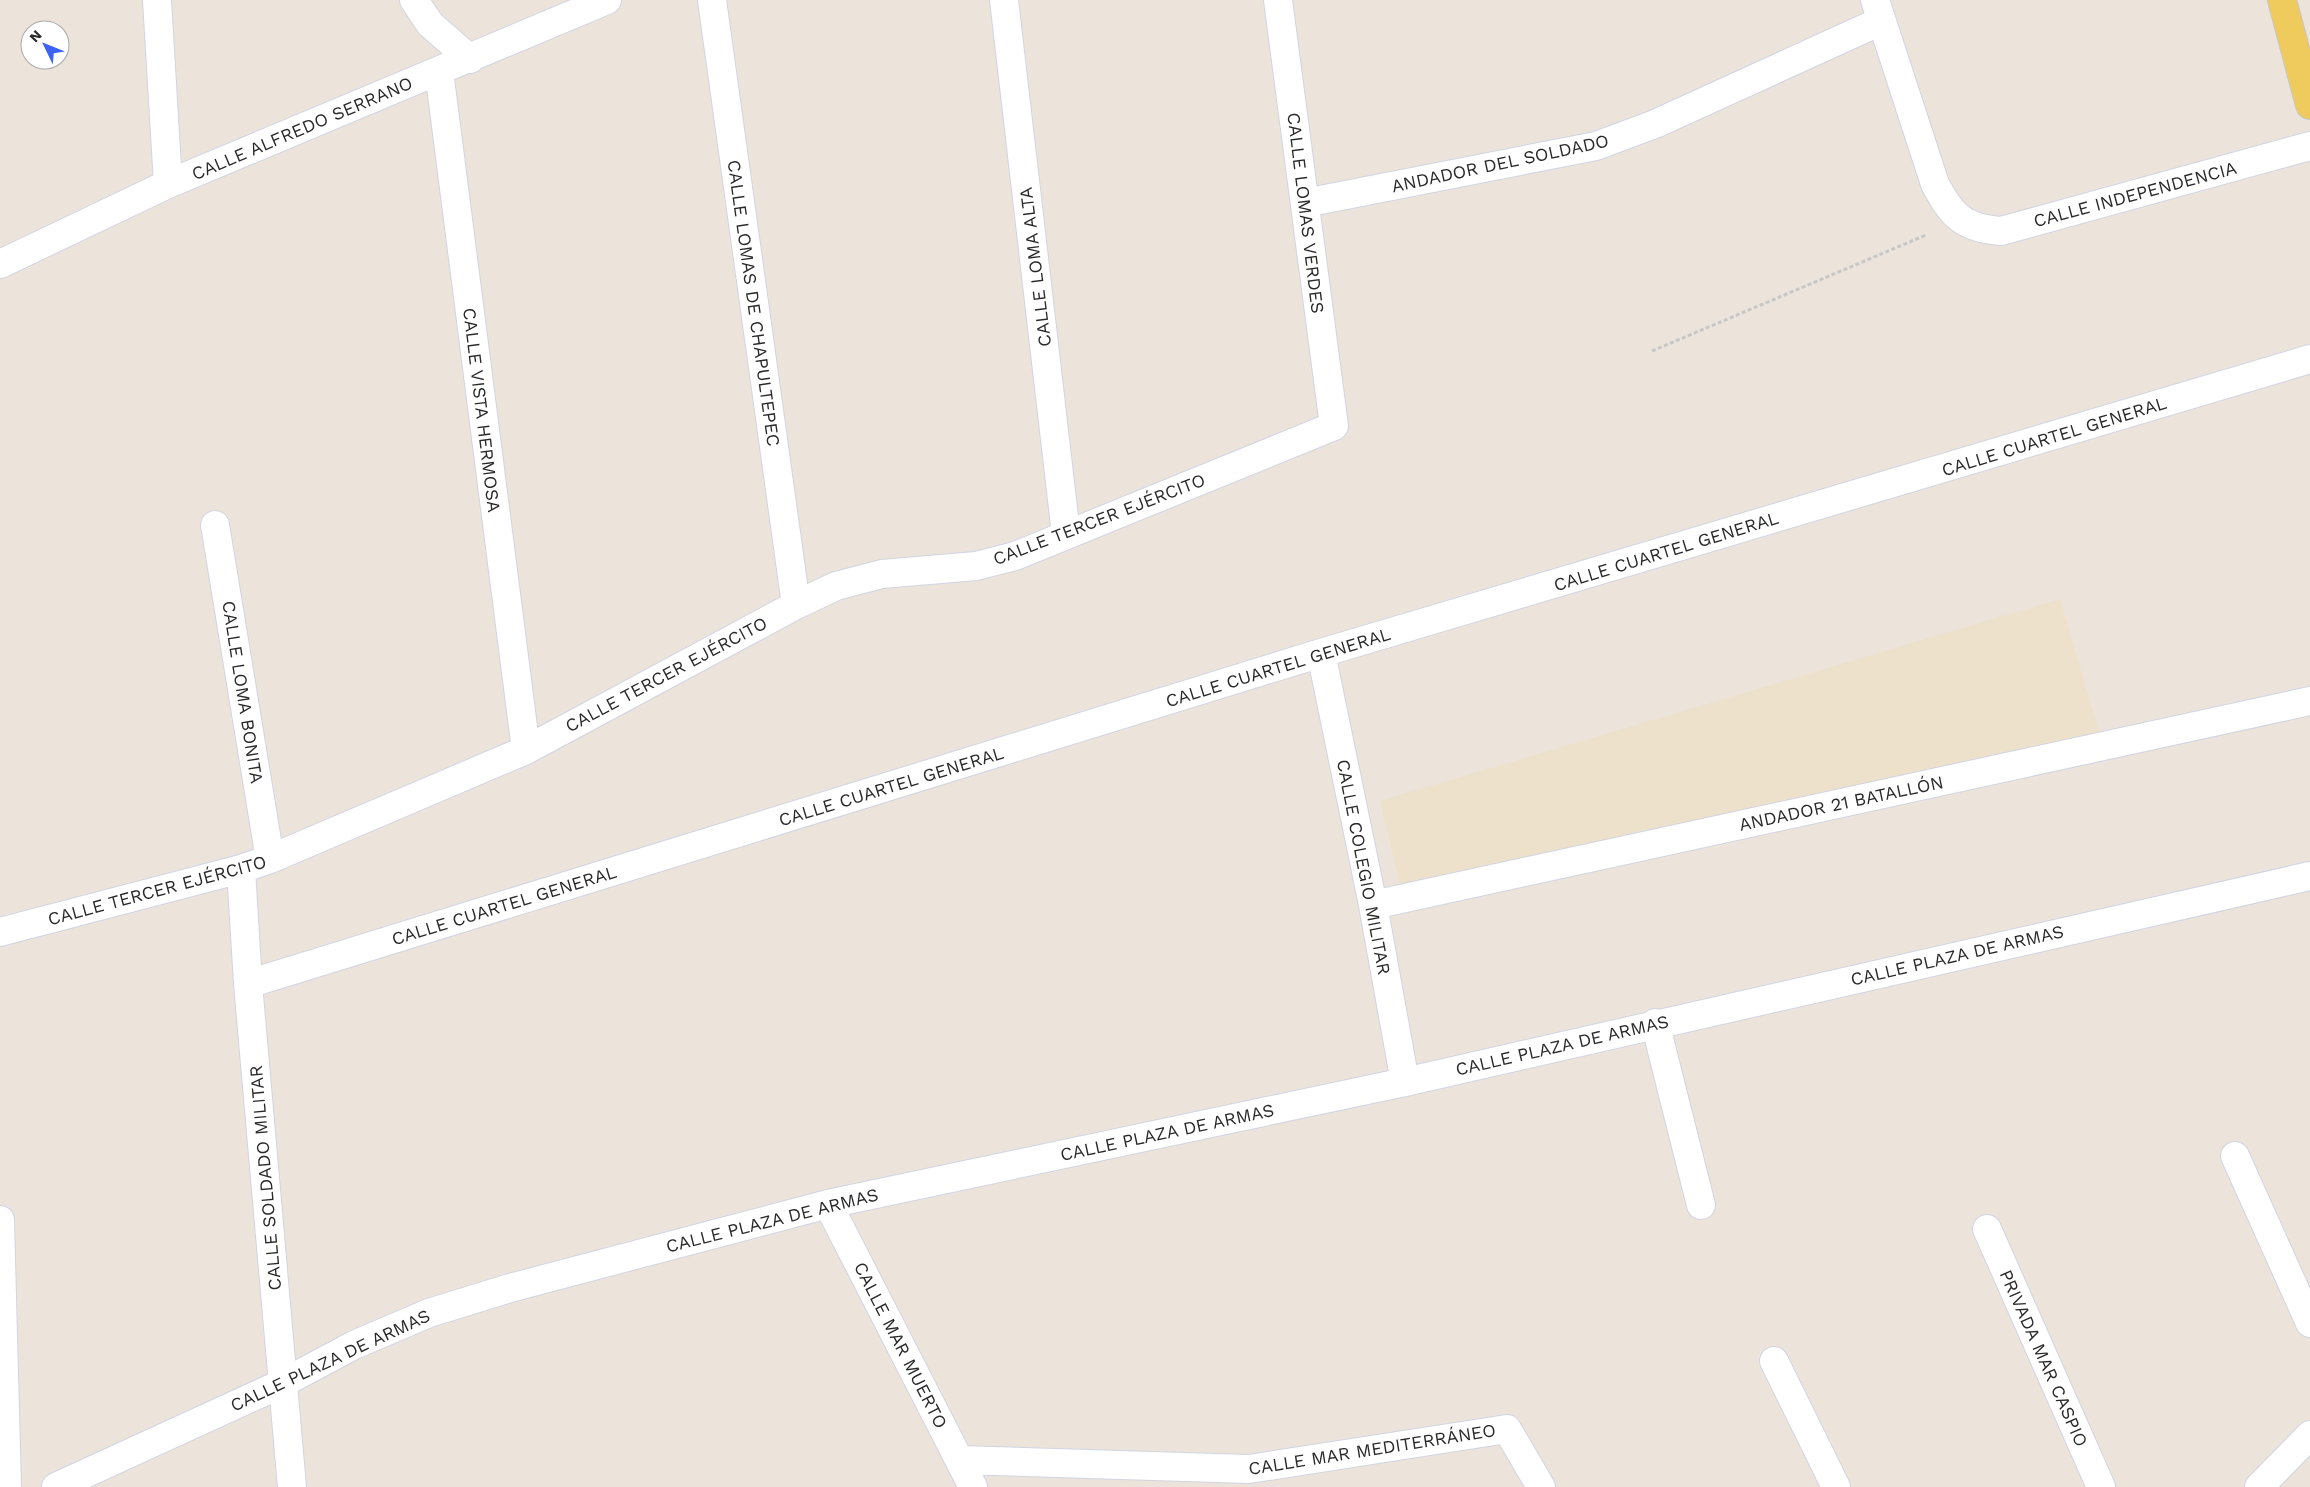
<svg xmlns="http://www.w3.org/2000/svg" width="2310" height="1487" font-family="'Work Sans',sans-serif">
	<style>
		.education { fill: #ede1cb }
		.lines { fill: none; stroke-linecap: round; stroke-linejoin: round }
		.minor-casing { stroke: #d1d4e2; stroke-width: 30 }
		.major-casing { stroke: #c7c7c7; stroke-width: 30 }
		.path { stroke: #c7c7c7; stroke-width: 3; stroke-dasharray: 4 2.5; stroke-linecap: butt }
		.minor { stroke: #fff; stroke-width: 28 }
		.major { stroke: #efcb5d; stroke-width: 28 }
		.labels { text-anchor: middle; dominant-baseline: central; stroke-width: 4.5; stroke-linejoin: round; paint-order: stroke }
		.street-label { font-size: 18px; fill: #292929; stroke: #fff }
	</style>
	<rect width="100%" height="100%" fill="#ece4db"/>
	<path class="education" d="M2060 599 2100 735 1401 889 1380 801Z"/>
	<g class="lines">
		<defs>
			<path id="minor" d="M157 0 168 184
				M414 0 430 24 470 59
				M712 0 796 605
				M1004 0 1066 534
				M1875 0 1935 184C1952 216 1963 228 2001 231L2310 146
				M439 71 526 750
				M1305 203 1596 146 1655 124 1881 21
				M0 264 168 184 607 0
				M215 525 270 859
				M1321 653 1373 905 1405 1082
				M241 869 248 984 292 1487
				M1373 905 2310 701
				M0 932 241 869 270 859 526 750 796 605 836 586 882 574 976 566 1015 556 1334 426 1278 0
				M248 984 1321 653 2310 359
				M1655 1023 1701 1205
				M2235 1156 2310 1323
				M828 1204 973 1487
				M0 1220 7 1487
				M1987 1229 2101 1487
				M1774 1361 1836 1487
				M960 1460 1249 1469 1507 1429 1541 1487
				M56 1487 283 1383 354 1345 429 1313 510 1288 828 1204 1405 1082 2310 876
				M2259 1487 2310 1435"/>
			<path id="major" d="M2282 0 2310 105"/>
		</defs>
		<use href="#minor" class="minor-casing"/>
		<use href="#major" class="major-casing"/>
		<path class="path" d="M1652 351 1926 235"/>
		<use href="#minor" class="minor"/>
		<use href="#major" class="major"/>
	</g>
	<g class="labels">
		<g class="street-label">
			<text transform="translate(302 128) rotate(-23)">CALLE ALFREDO SERRANO</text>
			<text transform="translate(1500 163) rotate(-12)">ANDADOR DEL SOLDADO</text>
			<text transform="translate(2135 194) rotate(-15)">CALLE INDEPENDENCIA</text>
			<text transform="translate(1306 213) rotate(83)">CALLE LOMAS VERDES</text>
			<text transform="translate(1035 267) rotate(-97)">CALLE LOMA ALTA</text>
			<text transform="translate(754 303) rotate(82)">CALLE LOMAS DE CHAPULTEPEC</text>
			<text transform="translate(482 410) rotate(83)">CALLE VISTA HERMOSA</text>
			<text transform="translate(2054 436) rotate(-17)">CALLE CUARTEL GENERAL</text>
			<text transform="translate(1099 519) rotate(-21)">CALLE TERCER EJÉRCITO</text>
			<text transform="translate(1666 551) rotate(-17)">CALLE CUARTEL GENERAL</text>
			<text transform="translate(1278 667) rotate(-17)">CALLE CUARTEL GENERAL</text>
			<text transform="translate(666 674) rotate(-28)">CALLE TERCER EJÉRCITO</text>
			<text transform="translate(243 692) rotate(81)">CALLE LOMA BONITA</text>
			<text transform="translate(891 786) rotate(-17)">CALLE CUARTEL GENERAL</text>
			<text transform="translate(1841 803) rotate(-12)">ANDADOR 21 BATALLÓN</text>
			<text transform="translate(1364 867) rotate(79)">CALLE COLEGIO MILITAR</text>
			<text transform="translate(157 890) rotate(-15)">CALLE TERCER EJÉRCITO</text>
			<text transform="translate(504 905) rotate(-17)">CALLE CUARTEL GENERAL</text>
			<text transform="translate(1957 955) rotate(-13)">CALLE PLAZA DE ARMAS</text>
			<text transform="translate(1562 1045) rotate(-13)">CALLE PLAZA DE ARMAS</text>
			<text transform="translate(1167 1132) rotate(-12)">CALLE PLAZA DE ARMAS</text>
			<text transform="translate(265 1178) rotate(-95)">CALLE SOLDADO MILITAR</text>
			<text transform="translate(772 1220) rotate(-14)">CALLE PLAZA DE ARMAS</text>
			<text transform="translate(901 1345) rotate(63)">CALLE MAR MUERTO</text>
			<text transform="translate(2044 1358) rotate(66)">PRIVADA MAR CASPIO</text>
			<text transform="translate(330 1360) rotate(-25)">CALLE PLAZA DE ARMAS</text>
			<text transform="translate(1372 1449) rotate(-9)">CALLE MAR MEDITERRÁNEO</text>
		</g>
	</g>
	<g transform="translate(45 45) rotate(313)"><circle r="24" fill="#ffffff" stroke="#a9a9a9"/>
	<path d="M0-4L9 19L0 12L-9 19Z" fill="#3d62f7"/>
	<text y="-8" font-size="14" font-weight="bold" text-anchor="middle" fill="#292929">N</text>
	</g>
</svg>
